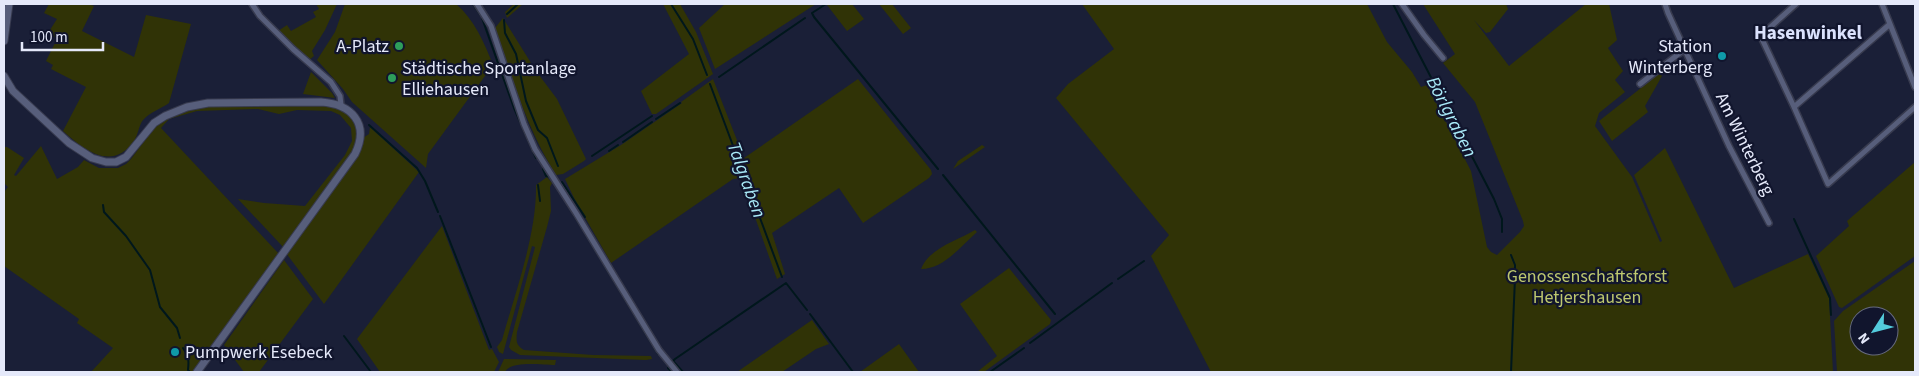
<svg xmlns="http://www.w3.org/2000/svg" width="1919" height="376" font-family="'Source Sans 3',sans-serif">
	<style>
		.green { fill: #303306; fill-rule: evenodd }
		.lines { fill: none; stroke-linecap: round; stroke-linejoin: round }
		.stream { stroke: #00171c; stroke-width: 2 }
		.street-casing { stroke: #373a4e; stroke-width: 8 }
		.secondary-casing { stroke: #373a4e; stroke-width: 9 }
		.street { stroke: #575e7b; stroke-width: 5 }
		.secondary { stroke: #575e7b; stroke-width: 7 }
		.leisure-dot { fill: #2e9e5b; stroke: #11152d; stroke-width: 2 }
		.culture-dot { fill: #0f9aa8; stroke: #11152d; stroke-width: 2 }
		.labels { text-anchor: middle; dominant-baseline: central; stroke-width: 4.5; stroke-linejoin: round; paint-order: stroke }
		.poi-label { font-size: 18px; fill: #e5e9fa; stroke: #11152d; text-anchor: end }
		.street-label { font-size: 18px; fill: #e5e9fa; stroke: #11152d }
		.park-label { font-size: 18px; fill: #bec86f; stroke: #11152d }
		.neighbourhood-label { font-size: 19px; font-weight: bold; fill: #dbe2fd; stroke: #11152d }
		.water-label { font-size: 19px; font-style: italic; fill: #a9eaf8; stroke: #11152d }
	</style>
	<rect width="100%" height="100%" fill="#1a1f37"/>
	<path class="green" d="M49 4H88L94 6 82 31 134 57 146 15 191 24 169 103C162 108 149 113 143 120 139 125 138 135 134 141 112 172 84 150 63 131L86 87 51 69 53 65 46 61 57 39 48 33 57 19 44 13Z
		M316 4H337L325 30 312 51 314 56 309 60 278 31 287 25 291 31 316 17 313 12 319 9Z
		M345 4H456C474 19 485 44 493 65L428 154 426 168 352 102 343 89 317 60 335 32Z
		M514 4H523L507 18 505 12Z
		M663 4H680L696 32 713 74 656 114H652L641 91 689 54Z
		M725 4H816L715 69 699 28Z
		M829 4H852L864 19 847 31 827 5Z
		M879 4H892L911 28 903 34Z
		M1082 4H1367L1387 42 1412 72 1421 87 1427 85 1471 171 1487 247 1491 252 1497 255 1520 232 1524 226 1523 221 1475 102 1443 63 1455 54 1423 4H1506L1508 9 1490 32 1486 33 1474 20 1509 66 1586 4H1609L1617 40 1608 48 1623 71 1615 80 1625 92 1599 113 1595 126 1632 177 1660 242 1662 241 1634 175 1665 148 1734 288 1808 254 1829 298 1833 372H1211L1151 256 1169 235 1056 98 1068 84 1114 49Z
		M503 18 536 71 557 99 586 159 584 161 563 174 556 175C527 129 512 78 495 28Z
		M311 72 332 93 335 98 303 94Z
		M1660 73 1662 76 1645 106 1648 112 1612 141 1599 121Z
		M713 79 744 158 858 79 931 170 932 174 929 178 863 223 839 188 772 233 785 274 777 279 741 178 733 179 611 263 574 198 565 179 621 145 682 103 681 102Z
		M322 104C353 112 361 117 354 150L284 248 238 199 264 203 305 206 345 155 352 141 351 128 340 115 331 111 297 110 279 114 258 109 197 111 169 119 161 128 279 254 194 372H91L113 348 77 323 79 319 4 266V192L8 187 4 183V147H7L24 158 14 175 16 176 41 146 57 179 78 167 84 160 99 168H118L126 164 131 159 157 124 180 111 204 106Z
		M370 127 419 172 324 304 286 253 362 145 363 138 369 134Z
		M982 145 985 147 953 169 958 161Z
		M1915 162V256L1842 308 1839 307 1816 256 1849 226 1847 221Z
		M547 177 552 183 550 187 551 211 547 227 517 332C516 341 516 345 524 350L593 355 651 356 652 359 646 360 520 355 511 350 509 347 535 247 532 246 503 354 499 352 497 347 502 340C515 293 537 234 536 185Z
		M442 226 489 350 492 349 499 362 494 372H380L357 339Z
		M975 230 977 232C961 246 944 269 921 269 929 248 957 241 975 230Z
		M284 260 313 299 259 372H244L224 345Z
		M1915 261V372H1837L1834 321 1843 311ZM1859 316H1889V346H1859Z
		M1009 268 1051 320 1050 324 984 372H977L997 356 960 304Z
		M812 320 829 344 816 349 782 372H737Z
		M899 344 919 372H860Z
		M504 359 556 360 555 365C542 365 511 360 505 372H498Z"/>
	<g class="lines">
		<path class="stream" d="M473 4 481 16
			M671 4 693 39 707 75
			M826 4 812 13 814 17 938 169
			M1393 4 1494 199 1502 219V232
			M507 14 518 4
			M482 18 514 108 536 158
			M504 20 505 33 516 54 526 101 538 130 547 138 558 166
			M719 77 805 18
			M710 84 782 277
			M656 119 680 103
			M369 125 417 168 425 181 438 212
			M623 142 652 122
			M609 151 618 145
			M592 156 652 116
			M543 169 546 176 550 177 554 183
			M943 175 1055 314
			M562 182 585 217
			M538 185 540 201
			M566 202 583 230
			M103 205 104 212 126 236 150 270 160 307 177 328 180 338
			M440 216 491 347
			M1794 219 1830 298 1831 315
			M585 233 658 354
			M1118 279 1144 261
			M810 314 853 372
			M344 336 371 372
			M1030 343 1112 283
			M183 348C189 357 189 361 188 370L190 372
			M668 368 672 372
			M683 372 673 361 675 359 786 283 807 310
			M990 372 1024 348
			M1511 372 1515 278V265L1511 255"/>
		<defs>
			<path id="street" d="M252 4 260 16 293 49 331 82 340 96 341 105
				M477 4 491 26 524 124 535 149 576 213 659 350 677 372
				M1402 4 1424 35 1443 58
				M1665 4 1668 13 1729 146 1769 223
				M1796 4 1766 31 1762 35V39L1794 107 1890 24 1882 4
				M1890 24 1915 87
				M1640 84 1685 49
				M1794 107 1828 184 1915 107"/>
			<path id="secondary" d="M4 41 9 4
				M4 76 13 91 69 143 92 158 106 162H116L126 157 154 123 165 116 187 107 208 103 321 102C351 104 370 123 355 154L197 372"/>
		</defs>
		<use href="#street" class="street-casing"/>
		<use href="#secondary" class="secondary-casing"/>
		<use href="#street" class="street"/>
		<use href="#secondary" class="secondary"/>
	</g>
	<g class="leisure-dot">
		<circle cx="399" cy="46" r="5"/>
		<circle cx="392" cy="78" r="5"/>
	</g>
	<g class="culture-dot">
		<circle cx="1722" cy="56" r="5"/>
		<circle cx="175" cy="352" r="5"/>
	</g>
	<g class="labels">
		<g class="poi-label">
			<text x="389" y="46">A-Platz</text>
			<text x="1712" y="46">Station<tspan x="1712" dy="21">Winterberg</tspan></text>
			<text x="402" y="68" text-anchor="start">Städtische Sportanlage<tspan x="402" dy="21">Elliehausen</tspan></text>
			<text x="185" y="352" text-anchor="start">Pumpwerk Esebeck</text>
		</g>
		<g class="street-label">
			<text transform="translate(1745 144) rotate(64)">Am Winterberg</text>
		</g>
		<g class="park-label">
			<text x="1587" y="276">Genossenschaftsforst<tspan x="1587" dy="21">Hetjershausen</tspan></text>
		</g>
		<g class="neighbourhood-label">
			<text x="1808" y="33">Hasenwinkel</text>
		</g>
		<g class="water-label">
			<text transform="translate(1451 117) rotate(63)">Börlgraben</text>
			<text transform="translate(746 180) rotate(70)">Talgraben</text>
		</g>
	</g>
	<rect width="1919" height="376" fill="none" stroke="#e5e9fa" stroke-width="10"/>
	<g transform="translate(1874 331) rotate(234)"><circle r="24" fill="#11152d" stroke="#666a7f"/>
	<path d="M0-4L9 19L0 12L-9 19Z" fill="#53cbdc"/>
	<text y="-8" font-size="14" font-weight="bold" text-anchor="middle" fill="#e5e9fa">N</text>
	</g>
	<path d="M22 42v8h81v-8" fill="none" stroke="#e5e9fa" stroke-width="2.5"/>
	<text x="30" y="42" font-size="15" fill="#e5e9fa" stroke="#11152d" stroke-width="4" paint-order="stroke">100 m</text>
</svg>
